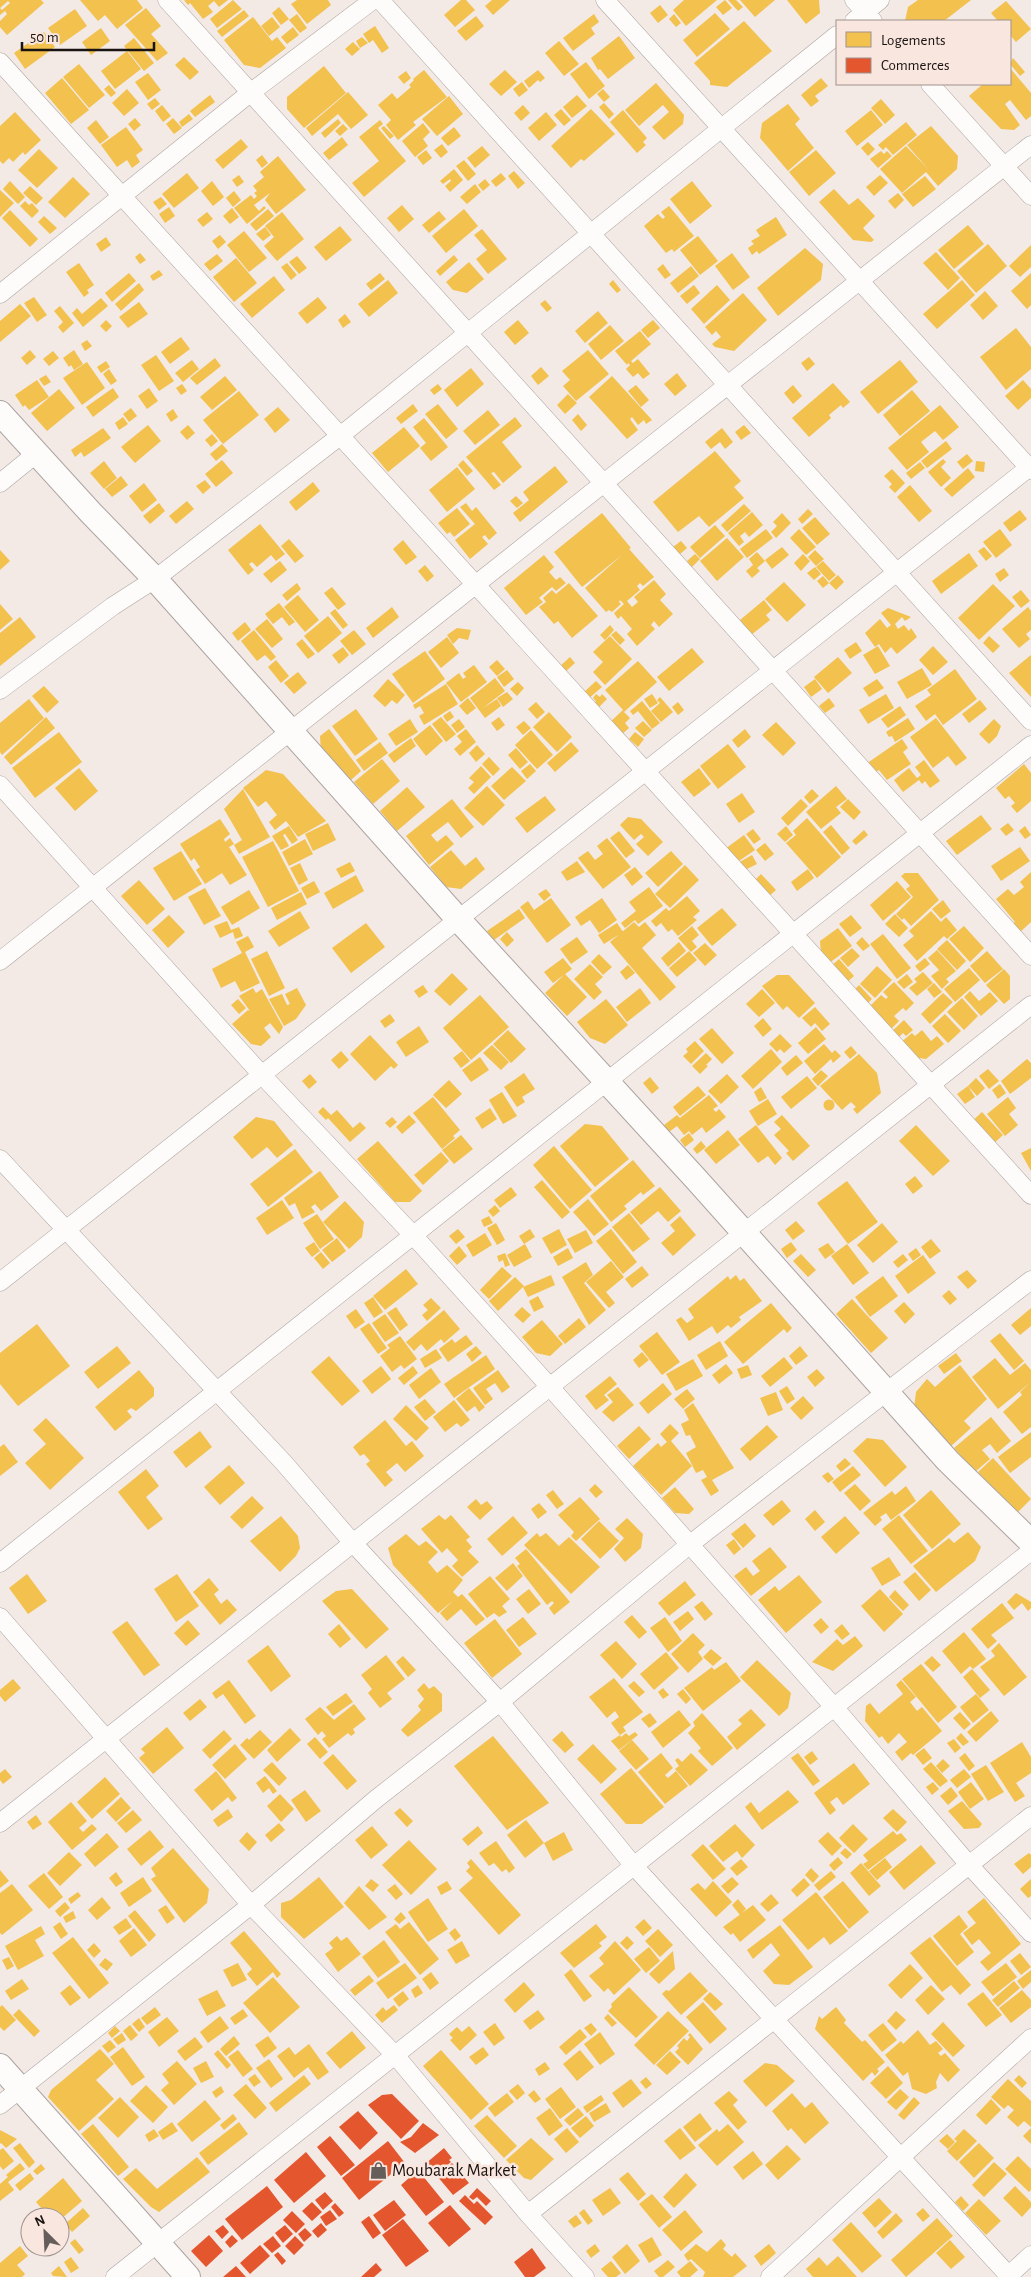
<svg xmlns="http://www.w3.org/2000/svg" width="1031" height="2277" font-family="'Alegreya Sans',sans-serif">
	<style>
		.homes { fill: #f2c14e }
		.shops { fill: #e4572e }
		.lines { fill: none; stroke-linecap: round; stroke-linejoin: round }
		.street-casing { stroke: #aca4a1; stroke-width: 19 }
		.secondary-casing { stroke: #aca4a1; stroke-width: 26 }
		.street { stroke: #fdfcfb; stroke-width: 18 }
		.secondary { stroke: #fdfcfb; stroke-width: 24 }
		.labels { text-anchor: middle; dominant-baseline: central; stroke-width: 5; stroke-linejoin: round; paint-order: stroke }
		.poi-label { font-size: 18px; fill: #191311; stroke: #f9e6df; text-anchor: start }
	</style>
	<rect width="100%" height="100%" fill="#f3e9e5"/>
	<path class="homes" d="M0 0H41L44 3 7 35 0 27V21L7 14 5 11 0 15V8L2 10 10 3 8 1 0 8Z
		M80 0H137L143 8 117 29 105 15 98 21Z
		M184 0H228L219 7 214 1 208 6 213 12 203 19 190 3 188 5Z
		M233 0 242 9 217 28 210 19Z
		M297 0H328L331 5 307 24 291 4Z
		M461 0H466L475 10 455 27 444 15Z
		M492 0H510L493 15 485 6Z
		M684 0H717L686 26 673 10Z
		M725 0 732 8 723 15 716 7Z
		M728 0H736L743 7 738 11Z
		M740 0H775L755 17Z
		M787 0H819L820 13 806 24Z
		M918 0H971L944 21H905L908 7Z
		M1006 1 1031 29 1016 42 1010 35V21H998L991 13Z
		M660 5 668 15 658 23 650 13Z
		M279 7 289 19 281 25 272 13Z
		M146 8 161 26 151 34 168 53 157 61 125 25Z
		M75 9 87 26 60 45 48 28Z
		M244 10 249 16 222 37 217 31Z
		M715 13 730 29 697 57 683 40Z
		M297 14 307 28 300 33 289 20Z
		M594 14 599 22 591 28 595 34 573 51 563 38Z
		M674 14 681 23 676 27 669 19Z
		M476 16 484 26 466 41 457 31Z
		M253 17 272 41 277 37 286 48 260 68 244 65 224 40Z
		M272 17 280 27 269 36 261 26Z
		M744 21 772 51 727 87 710 85V81L694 63Z
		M375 26 389 48 382 53 373 40 369 43 363 34Z
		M293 27 299 35 287 44 281 37Z
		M101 28 110 41 91 55 82 42Z
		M44 32 55 47 25 69 14 53Z
		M619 36 635 58 608 79 600 69 598 70 591 58Z
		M362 37 368 43 360 48 356 41Z
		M134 38 154 63 144 71 124 46Z
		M559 41 579 64 564 76 545 53Z
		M353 42 360 49 352 56 345 49Z
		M127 51 141 69 115 89 101 71Z
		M184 57 199 72 190 80 175 65Z
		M1013 58 1025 72 1020 76 1010 64Z
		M586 62 605 86 589 99 570 74Z
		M79 64 105 95 89 108 63 77Z
		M324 66 346 93 304 128 287 109V97Z
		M1010 68 1031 93V116L1026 120 1010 100 1005 104 1020 125 1014 130 1001 129 969 96 983 84H1010Z
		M424 70 447 97 413 122 416 125 398 140 386 125 391 120 378 105 392 93 397 99 411 87 409 85 414 80 413 79Z
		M505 70 517 82 501 96 489 84Z
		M538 70 545 78 540 82 538 80 529 88 524 81Z
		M406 71 411 78 404 84 398 77Z
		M148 73 161 90 148 100 135 82Z
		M62 78 89 110 71 124 45 93Z
		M821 78 828 86 815 96 819 101 811 107 801 95Z
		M522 82 528 90 519 97 513 89Z
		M656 83 684 115 683 124 664 140 652 127 669 112 663 105 639 126 625 110Z
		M109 85 116 93 111 97 104 89Z
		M127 89 139 103 124 116 112 103Z
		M603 89 610 97 604 102 597 94Z
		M348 92 368 115 351 129 338 114 312 136 306 128Z
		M210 95 215 102 195 117 190 111Z
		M577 95 587 106 572 118 563 107Z
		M449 96 463 114 437 136 422 119Z
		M155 98 160 104 152 110 147 104Z
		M881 99 895 115 885 124 871 108Z
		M604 103 614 114 609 119 599 107Z
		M788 104 800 119 795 124 814 148 788 171 760 138 762 123Z
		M162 105 171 116 163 122 155 111Z
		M523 105 530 113 521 121 514 113Z
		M561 109 571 120 564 126 554 115Z
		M591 109 615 134 584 161 581 159 571 168 551 146Z
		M623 110 647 138 643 142 646 145 637 153 610 122Z
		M871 110 883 125 857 146 845 131Z
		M15 112 41 140 25 155 23 152 13 162 9 158 3 164 0 161V126Z
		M546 112 557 125 539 141 528 128Z
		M189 114 193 119 182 127 179 122Z
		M135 118 141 125 134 131 128 124Z
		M173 118 182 128 174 134 166 124Z
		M338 119 341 123 325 138 321 133Z
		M96 120 109 137 100 144 87 128Z
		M380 120 383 124 378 128 406 161 364 197 352 183 379 161 359 137Z
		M906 122 917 135 893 155 886 147 883 150 878 145Z
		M423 123 430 132 423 139 428 146 415 157 402 141Z
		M343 124 348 129 340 136 335 131Z
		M384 126 394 136 390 139 381 128Z
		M931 126 958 156 957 169 938 186 926 172 902 193 880 169 906 146 929 170 907 145Z
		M126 127 143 150 136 155 140 162 132 168 127 160 117 167 101 145Z
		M454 127 461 136 448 146 441 138Z
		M342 137 348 145 329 160 323 153Z
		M241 139 248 147 223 169 215 160Z
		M868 142 875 149 868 156 861 148Z
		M442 144 448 152 441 158 434 150Z
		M482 146 490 155 475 168 467 158Z
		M39 149 58 168 37 188 18 170Z
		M426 150 432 158 423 165 417 157Z
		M816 150 836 173 809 196 789 172Z
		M881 151 884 154 887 151 892 156 878 168 870 159Z
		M262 155 268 163 262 168 256 160Z
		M278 156 306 190 276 214 265 200 270 193 254 205 259 211 264 206 266 208 247 224 234 208 251 195 254 199 257 196 254 193 257 191 253 186 264 177 260 172Z
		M464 160 476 174 468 181 456 166Z
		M454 169 463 180 450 192 445 186 451 181 450 179 443 184 440 181Z
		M514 171 525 183 518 189 508 176Z
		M187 173 199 188 174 208 162 194Z
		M501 173 506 179 496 187 491 181Z
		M239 175 244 182 237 187 232 180Z
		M880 175 888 183 874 196 866 187Z
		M925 176 936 189 913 207 902 194Z
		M73 177 90 194 65 218 48 202Z
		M485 179 490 185 483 191 478 185Z
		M10 181 25 197 18 204 3 189Z
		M212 181 224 197 213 206 201 191Z
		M692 181 712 206 690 224 670 199Z
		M475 184 481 192 467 204 460 197Z
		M30 186 43 198 36 205 23 193Z
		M834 189 849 205 858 198 875 216 863 228 874 240 871 242 853 240 819 202Z
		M0 190 14 203 0 217Z
		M234 191 241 200 233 207 226 198Z
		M898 193 904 200 895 209 888 201Z
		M161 197 167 204 159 210 153 202Z
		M25 201 29 205 32 203 39 211 32 218 20 206Z
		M402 205 414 219 399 232 387 218Z
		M669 206 694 236 674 252 672 249 666 253 644 226 658 214 663 219 665 217 661 212Z
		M169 207 175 216 165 223 159 214Z
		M232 208 239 217 230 224 223 216Z
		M268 209 274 216 256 231 250 224Z
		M464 209 478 226 446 253 432 236Z
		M10 210 38 239 30 247 2 218Z
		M439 211 446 219 429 233 422 225Z
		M207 212 213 219 203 227 197 220Z
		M282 212 304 239 277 261 264 246 274 237 265 226Z
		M44 216 57 228 50 234 38 222Z
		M776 217 787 235 759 254 757 251 752 255 748 248 754 244 751 241 760 236 756 230Z
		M968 225 984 244 954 269 938 250Z
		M340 226 352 240 326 261 314 247Z
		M265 227 271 235 263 241 256 234Z
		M482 229 507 259 488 274 476 259 487 250 474 235Z
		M244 231 267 258 249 272 227 245Z
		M220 235 226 242 218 249 212 241Z
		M698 236 718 261 700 275 680 250Z
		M106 237 111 245 101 252 96 244Z
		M988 244 1007 266 976 293 957 271Z
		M1031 245V267L1020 277 1009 266Z
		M805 248 823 264 821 280 778 316 757 288Z
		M936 252 960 278 948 290 923 263Z
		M140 253 146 260 140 264 135 257Z
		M732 253 750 277 733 290 715 266Z
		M217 254 223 261 210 271 204 264Z
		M454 255 458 260 440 276 436 271Z
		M297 256 307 268 299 274 289 262Z
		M236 258 257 283 234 302 213 277Z
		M469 262 484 279 467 293 453 290 446 282Z
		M79 263 94 285 87 290 89 293 84 297 66 272Z
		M287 263 297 275 291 280 281 267Z
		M663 264 671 275 665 279 657 269Z
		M691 266 699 276 678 293 670 283Z
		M159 270 163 275 153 281 150 276Z
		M129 273 136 281 112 302 105 293Z
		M380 273 385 279 371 290 366 284Z
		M1031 273V305L1027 309 1011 291Z
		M274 276 285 290 252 318 240 304Z
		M388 280 398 293 369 317 358 304Z
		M613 280 621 290 617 293 609 284Z
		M962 280 975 295 937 329 923 314Z
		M139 283 144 290 121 311 115 304Z
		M694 285 700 293 687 304 680 296Z
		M717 285 730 300 704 324 691 309Z
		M985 291 998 306 983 320 970 305Z
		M743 293 767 320 734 351 715 347 712 344 721 337 716 331 712 335 705 327Z
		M34 297 47 315 37 322 24 303Z
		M318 297 327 308 307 324 298 313Z
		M101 298 108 306 83 327 72 313 77 308 82 314Z
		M545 300 552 308 547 312 540 304Z
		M139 302 148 314 128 328 119 317Z
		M20 304 31 316 0 342V321Z
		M60 306 74 323 63 333 58 327 63 322 54 311Z
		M598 311 608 323 585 343 575 331Z
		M345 314 351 322 343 328 338 320Z
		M106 320 112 326 106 332 100 326Z
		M518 320 529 333 515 345 504 332Z
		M653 320 660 328 648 338 641 330Z
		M610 325 624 341 601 360 588 344Z
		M1016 328 1031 347V369L1006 390 980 357Z
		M640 331 651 344 631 361 633 363 638 359 650 374 643 379 638 373 633 377 626 369 630 365 628 363 627 365 615 351Z
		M181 337 190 349 170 364 161 352Z
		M87 340 92 346 85 351 81 344Z
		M30 350 36 357 27 365 21 358Z
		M74 350 83 364 74 370 71 365 69 367 63 358Z
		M588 350 609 374 576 401 563 386 570 380 562 371Z
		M53 351 59 358 49 366 43 359Z
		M156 355 174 381 159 391 141 365Z
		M809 357 815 364 807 371 801 363Z
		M215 358 221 366 197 385 190 378Z
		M192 360 199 369 183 382 175 373Z
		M900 360 918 382 878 414 860 392Z
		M106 361 110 367 101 373 97 367Z
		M87 362 105 388 82 405 63 378Z
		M541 367 549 376 538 385 531 376Z
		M471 368 484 384 457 407 444 390Z
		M109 369 117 381 111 385 103 374Z
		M677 373 687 386 675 396 664 384Z
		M46 375 51 382 44 386 39 379Z
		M225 376 237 390 212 410 200 397Z
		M612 376 652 420 646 424 644 420 638 425 632 417 630 419 638 430 627 439 589 397Z
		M37 380 49 397 29 410 25 405 23 407 15 395Z
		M1023 380 1031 389V398L1018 410 1005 396Z
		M833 383 850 402 843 408 841 405 829 415 831 418 809 437 792 418Z
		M182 384 187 391 181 395 176 388Z
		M438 384 442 389 434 395 430 390Z
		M636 385 649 400 641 407 628 391Z
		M793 385 802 396 793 404 784 393Z
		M113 388 119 397 93 417 86 407Z
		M149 388 158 401 147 409 138 396Z
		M59 389 75 408 47 431 31 413Z
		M912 390 930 411 900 436 883 415Z
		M239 391 259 415 223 444 203 420Z
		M568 394 577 403 565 414 557 405Z
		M413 404 418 411 401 424 396 418Z
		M438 404 458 429 446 439 425 414Z
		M940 405 959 427 943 440 935 431 921 442 929 452 907 470 888 448Z
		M278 407 290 420 275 433 264 419Z
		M131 408 137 416 129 422 123 414Z
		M173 409 178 417 171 422 166 414Z
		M488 410 500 425 475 445 463 431Z
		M578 414 587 425 581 431 572 420Z
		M123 417 128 424 119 430 115 423Z
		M515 417 522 426 502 442 522 467 503 483 494 472 491 473 501 485 494 490 466 457Z
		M424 418 448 447 431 461 420 448 426 443 413 427Z
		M148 425 161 441 135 463 121 447Z
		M188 425 195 433 187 440 180 432Z
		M744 425 751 433 741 440 735 432Z
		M404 427 420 446 388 472 372 453Z
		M103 428 111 438 84 457 81 452 75 457 71 450Z
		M722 428 733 442 725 449 720 442 711 449 705 442Z
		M212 434 218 441 211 447 205 440Z
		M946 441 952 449 927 468 921 461Z
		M222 444 228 451 216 461 210 454Z
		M715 451 741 481 734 487 744 498 709 527 699 516 678 532 653 502Z
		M967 454 973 461 963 469 957 462Z
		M943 459 946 462 941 467 951 478 941 487 928 472Z
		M222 460 233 473 216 487 205 474Z
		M463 460 473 471 467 476 458 465Z
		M104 461 117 478 104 489 90 473Z
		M976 461 985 462 984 472 975 471Z
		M920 462 925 468 911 479 906 473Z
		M555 466 568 482 520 522 513 513 529 500 523 492Z
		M457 467 475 489 447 512 429 490Z
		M968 468 975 477 952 497 944 489Z
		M892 469 905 483 895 493 889 487 892 484 884 476Z
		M121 476 128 485 112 497 105 489Z
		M205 480 211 487 203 494 196 486Z
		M313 482 320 491 296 511 289 502Z
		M144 483 157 500 142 512 129 496Z
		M910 485 932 511 919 522 897 497Z
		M516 496 523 503 517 508 510 501Z
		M187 501 194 509 176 524 169 516Z
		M159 503 165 511 150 524 143 516Z
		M466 503 472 511 476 507 497 533 489 540 485 535 482 537 488 544 470 559 455 540 475 524 460 507Z
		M744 504 751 511 727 532 721 525Z
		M457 508 470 524 454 537 450 532 447 534 438 523Z
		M808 509 813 514 802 524 798 519Z
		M1020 510 1027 519 1010 532 1003 523Z
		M752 512 763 525 749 537 745 532 740 536 744 542 739 546 728 533Z
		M602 513 631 548 629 549 654 577 643 586 640 583 637 586 640 590 627 601 632 607 638 602 634 597 654 580 666 594 660 600 673 614 659 627 654 621 651 625 655 629 637 646 627 634 632 629 621 616 618 619 614 613 624 604 620 600 619 602 621 604 612 612 609 610 606 612 585 588 622 555 582 587 554 552Z
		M782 513 791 523 776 538 771 532 777 526 773 522Z
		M815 517 830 534 817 545 802 528Z
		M260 524 285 554 276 561 271 555 257 567 252 562 249 564 254 570 248 575 228 550Z
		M715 525 725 536 700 558 690 547Z
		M766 529 773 538 747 558 740 549Z
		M799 529 816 547 806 555 790 538Z
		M1000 529 1012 545 996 558 983 542Z
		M727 538 744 557 717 581 700 561Z
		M289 539 304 556 295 563 281 546Z
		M403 540 417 557 406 565 393 549Z
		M681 541 687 548 679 555 673 547Z
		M782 547 789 555 772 569 765 560Z
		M984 547 992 556 986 561 978 551Z
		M0 550 10 561 0 570Z
		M815 550 824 559 816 566 808 557Z
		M757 552 765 561 757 568 760 571 752 578 746 571 753 565 749 559Z
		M969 553 978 566 941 594 932 581Z
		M695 554 700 559 692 567 687 561Z
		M803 554 810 561 801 571 794 563Z
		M544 555 554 567 549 572 556 580 560 577 566 583 556 591 552 587 539 598 543 602 526 615 504 588Z
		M280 561 287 570 271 583 263 574Z
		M823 561 836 575 829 581 816 567Z
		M425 565 434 576 427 582 418 571Z
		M815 567 821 574 814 580 807 573Z
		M1004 568 1009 575 1000 582 995 574Z
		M838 575 844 582 836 590 829 583Z
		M823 576 829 583 823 588 817 581Z
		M784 582 806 605 787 622 765 599Z
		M297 583 301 589 287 601 282 595Z
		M569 583 598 616 572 638 558 621 554 624 539 607 546 602 543 598 552 590 556 594Z
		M993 584 1015 606 979 640 958 618Z
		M332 587 346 604 338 610 324 593Z
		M1021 590 1030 601 1021 608 1012 597Z
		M298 595 319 620 305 632 284 607Z
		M764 600 772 610 766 615 770 620 751 635 740 620Z
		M279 603 295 622 289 626 282 617 273 624 265 614Z
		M0 604 13 619 0 630Z
		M392 607 399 617 373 638 366 628Z
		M1028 607 1031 611V630L1026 634 1030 639 1019 648 1002 629Z
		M888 608 911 617 905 621 902 617 895 624 898 629 904 625 909 631 911 628 917 637 897 654 891 647 885 653 879 644 875 647 865 633 880 619 887 628 891 625 881 613Z
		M335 609 348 625 343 629 330 613Z
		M328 616 342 633 318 653 304 636Z
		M20 617 36 637 0 666V633Z
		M267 619 283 639 272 648 255 629Z
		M245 622 251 630 238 641 232 633Z
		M610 625 614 630 605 640 600 635Z
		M457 628 471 630 468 640 459 638 453 644 447 635Z
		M254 630 276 657 271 661 265 655 257 661 241 641Z
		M354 630 366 644 352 655 340 641Z
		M616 631 625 640 620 645 611 635Z
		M610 636 632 659 605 685 593 672 603 662 593 652Z
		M989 636 1000 646 993 653 983 643Z
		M447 637 459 653 441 668 428 652Z
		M302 639 315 654 308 659 296 644Z
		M856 642 862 651 850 659 844 650Z
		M878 646 890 666 875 674 863 655Z
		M933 646 948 662 933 675 919 660Z
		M343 647 349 655 339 664 332 655Z
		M692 648 704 662 669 691 657 677Z
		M425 651 445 679 413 703 392 674Z
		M1031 655V697L1009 673Z
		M570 657 575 663 564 673 559 667Z
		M838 657 852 673 828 693 814 677Z
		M276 660 289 676 281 683 268 667Z
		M497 660 505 669 497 676 489 667Z
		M638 661 657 682 624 712 630 718 625 723 629 728 619 737 607 725 623 710 605 690Z
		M474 665 487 682 461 702 446 683 459 673 463 679 466 677 463 673Z
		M922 668 932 685 907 699 897 682Z
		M955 669 977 699 943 725 935 714 926 721 915 706 931 695 927 690Z
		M507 670 514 679 504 687 497 677Z
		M298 672 307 683 294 694 284 683Z
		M495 678 505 691 483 708 497 699 501 706 485 718 470 698Z
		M388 679 405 695 397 704 392 700 385 707 373 696Z
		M815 679 822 689 811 697 804 687Z
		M877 679 884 688 869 697 863 688Z
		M596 681 602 687 588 699 583 693Z
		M518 682 524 688 517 696 510 689Z
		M446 684 458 704 424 725 419 716 424 713 420 706 415 709 413 705Z
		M44 686 59 702 47 713 32 696Z
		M507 692 513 699 503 707 497 698Z
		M596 694 600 697 602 694 607 699 598 708 594 704 596 701 593 698Z
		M652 694 658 703 650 708 644 699Z
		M886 694 894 708 868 724 859 710Z
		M660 697 673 712 661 722 651 711 660 703 657 700Z
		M468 698 476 708 467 715 459 706Z
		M829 698 835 706 825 713 819 706Z
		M29 699 44 718 2 755 0 752V723Z
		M980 700 987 709 969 723 962 714Z
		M642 701 660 723 652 729 638 711 633 715 630 711Z
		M536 702 545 712 537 719 528 709Z
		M678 702 684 710 678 715 672 707Z
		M900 706 906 715 888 728 881 719Z
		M356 709 378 739 355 756 332 726Z
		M450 711 454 717 447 722 443 716Z
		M549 712 572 737 557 752 533 727Z
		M46 717 55 728 11 765 4 757Z
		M441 717 456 734 446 742 432 724Z
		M499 717 505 725 497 731 491 723Z
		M908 718 915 729 895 742 892 736 889 737 886 732Z
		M936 718 967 758 956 766 948 756 933 768 910 737Z
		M410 719 418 732 396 746 388 734Z
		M459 719 465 727 457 733 451 725Z
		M994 719 1001 726 997 736 989 744 979 734Z
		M524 721 531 728 523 735 516 727Z
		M643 721 652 730 644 737 635 728Z
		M776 722 796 743 783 756 762 735Z
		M430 725 443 741 426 756 413 739Z
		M329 729 361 771 351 780 321 752 320 736Z
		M466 729 476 742 460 756 454 749 462 742 457 736Z
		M745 729 751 737 738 748 732 740Z
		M531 730 553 755 537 769 515 745Z
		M59 732 82 762 35 798 12 768Z
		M635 732 644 739 638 747 629 739Z
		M411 738 416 746 394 763 388 755Z
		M902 739 908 748 903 752 911 764 887 780 879 770 873 774 866 764Z
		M380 742 388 753 364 771 356 760Z
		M571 742 579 751 555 772 547 763Z
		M728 744 746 767 718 789 700 766Z
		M477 745 485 754 476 762 469 753Z
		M516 748 528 762 520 769 508 755Z
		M489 757 500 769 493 776 482 764Z
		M382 759 400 781 373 804 354 782Z
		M924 760 940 781 930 788 925 781 922 784 919 780 903 792 894 780 909 768 917 778 921 775 915 767Z
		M530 764 536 771 527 779 521 771Z
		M1024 764 1031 773V801L1017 813 1011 806 1015 803 1009 796 1005 799 996 788Z
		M481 766 491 777 474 794 468 788 474 782 469 778Z
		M512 767 526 781 504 800 491 786Z
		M79 768 98 791 75 811 55 788Z
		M699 768 711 784 694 797 681 782Z
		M266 770 283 774 326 821 298 837 286 821 275 830 269 822 277 815 266 801 258 807 243 788Z
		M487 786 505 805 483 826 464 808Z
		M836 786 847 799 836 807 841 813 821 829 806 812Z
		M407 787 425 807 397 831 380 811Z
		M243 789 270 837 239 854 234 845 242 840 224 809Z
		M812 789 819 796 810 804 804 797Z
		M742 793 755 812 739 823 726 804Z
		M545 796 556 810 527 833 515 818Z
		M452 799 474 827 461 838 448 822 431 835 437 842 446 835 454 844 429 865 406 836Z
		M801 799 808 806 788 826 781 818Z
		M848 799 861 812 854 820 840 807Z
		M981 815 992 829 957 855 946 841Z
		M628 817 641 819 663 842 648 856 636 844 644 837 641 834 634 840 620 825Z
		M807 818 841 857 817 878 786 843 796 835 793 831Z
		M220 819 230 834 224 839 225 842 230 838 234 844 229 847 247 875 230 885 222 873 205 884 196 870 200 867 194 858 191 861 180 844Z
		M328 823 336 840 313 851 305 834Z
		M1008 823 1014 830 1006 836 1000 829Z
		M831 825 850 848 842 855 823 832Z
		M289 826 298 840 292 844 285 834 283 835 289 846 281 850 272 836Z
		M786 826 793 835 785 842 777 834Z
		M1025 826 1031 835 1025 839 1019 831Z
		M753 829 761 839 754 844 746 834Z
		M864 830 868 835 856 845 852 841Z
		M619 831 635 851 626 858 610 838Z
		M744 835 755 850 736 863 725 849Z
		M607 838 631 867 603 889 578 858 588 851 595 860 603 854 597 846Z
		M305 839 313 854 289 866 282 852Z
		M273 841 299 891 268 907 242 857Z
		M765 843 774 854 765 861 756 850Z
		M1020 847 1030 861 1001 881 991 866Z
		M451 850 465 866 476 857 485 869 461 889 446 887 430 867Z
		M181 851 202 884 174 901 153 868Z
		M671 851 683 864 658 887 645 873Z
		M752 855 757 864 743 871 738 863Z
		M577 861 585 872 567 881 561 872Z
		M350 862 355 871 341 878 336 869Z
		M300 863 308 880 299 885 290 868Z
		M685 865 699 880 670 908 655 894Z
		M635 867 643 877 632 886 624 875Z
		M808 869 814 878 797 891 791 882Z
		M1031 872V922L1019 933 1012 924 1015 922 996 899 1008 889 1014 895 1024 887 1020 882Z
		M905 873H918L939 900 911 926 904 918 902 920 896 914 913 897 906 889 910 886 901 876Z
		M761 874 776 890 767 898 753 882Z
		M356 875 364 891 333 909 324 893Z
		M139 880 165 909 147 925 121 896Z
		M314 881 320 892 307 899 301 888Z
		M897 881 911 897 883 921 870 905Z
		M649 887 663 906 638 924 635 920 625 928 621 923 636 911 629 902Z
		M205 888 221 916 204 925 188 897Z
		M546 889 551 895 544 901 538 894Z
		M249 890 260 908 232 925 221 907Z
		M301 892 307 904 277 920 271 908Z
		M687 896 700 911 693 917 697 920 678 936 672 929 668 932 661 923 656 927 651 921 666 908 669 911Z
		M551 898 571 925 547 943 520 907 528 901 534 910Z
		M602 898 617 920 599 933 590 920 581 926 575 917Z
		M943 900 951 911 941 919 932 909Z
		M722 908 737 925 712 946 697 928Z
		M519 909 525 918 494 940 487 931Z
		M300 911 310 928 279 947 268 931Z
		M931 911 941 922 946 917 957 930 947 939 944 936 917 961 903 945 914 936 909 931Z
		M895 914 908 928 899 937 885 924Z
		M169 915 185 932 168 948 152 930Z
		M851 915 862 928 850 937 839 924Z
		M227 921 231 930 239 927 243 936 235 939 233 932 220 938 214 926Z
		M634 922 639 927 645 922 656 935 642 948 676 987 660 1001 610 942Z
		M366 923 385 947 351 973 332 948Z
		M617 923 623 932 604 944 598 935Z
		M692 926 699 935 692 941 697 947 691 952 678 938Z
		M964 926 984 948 970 962 949 939Z
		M838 928 852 946 828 964 821 954 820 941Z
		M507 932 514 940 507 947 500 939Z
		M883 934 911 968 897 979 870 944Z
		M248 936 254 947 245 952 260 983 241 992 235 981 221 988 212 969 242 953 236 942Z
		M577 937 588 952 571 964 560 949Z
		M862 937 870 946 863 951 856 943Z
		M947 940 966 961 957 970 937 949Z
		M679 942 686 951 668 967 661 958Z
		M705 943 717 955 705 966 693 953Z
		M852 948 860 956 848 967 840 958Z
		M937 950 956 971 946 979 949 982 942 989 931 976 939 970 928 958Z
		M267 951 285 988 269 996 251 959Z
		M689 951 697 960 677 977 669 968Z
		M987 951 1003 969 985 983 970 966Z
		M599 954 612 967 603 975 591 962Z
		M563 958 572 969 553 983 544 972Z
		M925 958 930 964 920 972 915 966Z
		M839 959 854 976 845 984 830 967Z
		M590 964 603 977 595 984 602 992 594 1000 574 979Z
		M628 965 635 973 626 980 620 972Z
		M877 966 892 980 875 998 860 984Z
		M969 968 980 980 955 1002 944 989Z
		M1004 969 1010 976V999L1004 1004 986 985Z
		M923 972 933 983 917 996 909 988 917 982 914 979Z
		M452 973 468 989 450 1006 434 991Z
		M565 974 587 997 567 1016 545 993Z
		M907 974 913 982 904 989 897 982Z
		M777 975H789L815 1003 799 1018 787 1006 783 1010 762 986Z
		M894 982 914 1003 906 1011 903 1008 894 1016 899 1021 889 1031 867 1009 881 995 886 999 888 997 883 992Z
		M934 983 942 992 934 998 927 989Z
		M423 985 428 992 419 998 414 991Z
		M859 985 872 999 866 1005 853 991Z
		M253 988 256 993 262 989 283 1027 279 1034 270 1023 264 1028 271 1037 261 1046 251 1044 232 1024 248 1010 250 1011 239 996Z
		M297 988 306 1005 296 1019 284 1026 269 999 282 994 287 1005 290 1004 285 994Z
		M640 988 651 1003 627 1022 616 1007Z
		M762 989 775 1003 759 1017 746 1004Z
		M970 991 979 1001 990 992 998 1001 981 1016 964 997Z
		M943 993 953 1002 930 1024 921 1014Z
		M480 995 509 1027 471 1060 443 1028Z
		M962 998 978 1016 964 1030 947 1012Z
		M238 999 246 1008 239 1014 231 1005Z
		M606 999 628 1025 605 1044 590 1038 577 1022Z
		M815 1007 830 1024 822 1031 815 1023 811 1027 802 1018Z
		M390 1014 395 1021 385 1028 380 1021Z
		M945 1014 961 1031 948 1043 932 1026Z
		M763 1018 772 1029 763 1037 754 1026Z
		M904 1020 913 1030 906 1036 903 1033 896 1040 890 1033Z
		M419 1026 429 1042 406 1057 396 1042Z
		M816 1027 826 1039 808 1054 798 1043Z
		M712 1028 734 1053 722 1064 699 1039Z
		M508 1030 526 1049 511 1063 493 1044Z
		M922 1030 931 1041 937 1036 944 1044 926 1059 911 1057 900 1043 912 1033 915 1036Z
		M780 1034 792 1046 784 1053 780 1049 777 1052 769 1044Z
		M370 1035 398 1065 394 1069 391 1066 375 1081 350 1054Z
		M695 1041 704 1051 691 1064 683 1056 688 1052 686 1049Z
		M824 1044 832 1053 835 1050 841 1056 833 1063 831 1059 815 1074 804 1061Z
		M492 1045 509 1062 501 1070 483 1053Z
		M851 1046 857 1053 850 1059 844 1052Z
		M771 1049 782 1062 753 1089 741 1076Z
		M341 1051 349 1060 339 1069 331 1060Z
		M462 1051 470 1061 461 1068 453 1058Z
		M706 1053 712 1059 706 1065 708 1066 700 1074 692 1066Z
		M859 1054 877 1073 881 1093 857 1114 853 1109 856 1107 851 1102 842 1110 820 1086Z
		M796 1055 803 1063 787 1076 781 1068Z
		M480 1057 489 1070 471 1082 462 1070Z
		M1027 1059 1031 1063V1078L1010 1094 1001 1081Z
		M988 1069 999 1081 989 1089 979 1076Z
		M821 1070 828 1076 818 1086 812 1079Z
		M524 1073 535 1089 522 1097 525 1102 517 1107 504 1087Z
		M310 1074 317 1082 309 1089 302 1081Z
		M727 1074 739 1087 721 1104 708 1091Z
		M807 1076 817 1088 791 1109 781 1097Z
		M650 1077 659 1088 652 1094 643 1083Z
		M976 1078 985 1088 977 1096 968 1086Z
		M449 1080 462 1094 446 1108 433 1095Z
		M1000 1084 1006 1093 998 1099 992 1090Z
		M698 1086 706 1095 680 1116 673 1107Z
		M968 1086 975 1097 965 1104 957 1094Z
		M761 1087 767 1098 759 1102 754 1092Z
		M502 1092 517 1116 503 1124 489 1100Z
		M709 1095 718 1106 713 1109 716 1112 719 1109 726 1117 706 1133 702 1127 692 1135 689 1131 684 1135 677 1126 669 1132 664 1125 677 1115 680 1118Z
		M433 1097 460 1130 453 1136 455 1138 442 1149 413 1113Z
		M1008 1097 1016 1108 1009 1114 1018 1125 1005 1136 987 1114Z
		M768 1099 777 1114 758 1126 749 1111Z
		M823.5 1105a5.5 5.5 0 1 1 11 0a5.5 5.5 0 1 1-11 0Z
		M323 1107 331 1115 337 1110 353 1128 360 1122 366 1128 350 1142 328 1118 326 1120 318 1112Z
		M490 1108 497 1119 482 1129 475 1118Z
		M982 1112 1003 1135 990 1147 969 1124Z
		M409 1115 416 1122 402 1134 396 1127Z
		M782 1115 810 1146 793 1161 786 1153 789 1151 774 1135 781 1129 774 1122Z
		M256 1117 274 1121 293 1145 277 1158 267 1147 252 1159 233 1137Z
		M392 1117 397 1122 390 1128 385 1123Z
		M585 1124 602 1126 629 1159 595 1187 560 1146Z
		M756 1125 782 1158 775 1165 768 1156 758 1163 738 1139Z
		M916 1125 950 1161 933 1176 899 1141Z
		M728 1130 740 1145 716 1164 704 1150Z
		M689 1133 694 1140 685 1147 680 1140Z
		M461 1135 473 1149 454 1164 442 1150Z
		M378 1141 422 1191 410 1202H395L357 1159Z
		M701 1141 706 1147 697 1154 693 1149Z
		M554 1146 592 1190 570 1209 533 1165Z
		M1031 1148V1171L1021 1153Z
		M295 1149 313 1172 268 1207 250 1184Z
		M441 1152 449 1161 423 1185 414 1175Z
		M633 1160 655 1186 643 1195 641 1192 624 1206 627 1209 611 1222 590 1196Z
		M320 1171 339 1197 321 1211 315 1204 311 1207 315 1212 302 1219 295 1203 289 1206 284 1198Z
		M915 1176 923 1186 913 1194 905 1184Z
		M542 1180 570 1212 562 1219 534 1187Z
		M847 1181 878 1222 848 1244 817 1203Z
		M511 1187 517 1195 500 1208 494 1200Z
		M660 1187 681 1211 668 1222 658 1211 641 1225 630 1212Z
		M588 1199 609 1224 594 1236 573 1212Z
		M282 1200 294 1218 267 1235 256 1218Z
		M345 1201 364 1222 362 1237 349 1249 323 1222Z
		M495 1205 500 1211 493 1217 488 1211Z
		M629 1213 650 1239 633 1252 612 1227Z
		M317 1214 334 1239 320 1249 303 1223Z
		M489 1216 493 1223 484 1227 481 1220Z
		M680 1216 696 1235 673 1256 661 1243 675 1231 670 1225Z
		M796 1221 805 1231 793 1240 785 1230Z
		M496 1223 505 1240 497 1245 487 1228Z
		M882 1223 898 1242 873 1263 857 1245Z
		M458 1229 465 1237 456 1244 449 1236Z
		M530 1229 535 1237 524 1244 519 1236Z
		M559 1229 567 1245 551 1254 542 1238Z
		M611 1229 637 1262 623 1274 596 1241Z
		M586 1230 593 1243 575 1253 567 1239Z
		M485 1233 492 1245 473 1257 466 1245Z
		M337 1238 346 1251 332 1262 322 1250Z
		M931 1239 941 1251 930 1259 921 1247Z
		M314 1242 320 1251 312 1257 305 1248Z
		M791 1242 797 1250 787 1258 781 1249Z
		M828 1243 835 1252 825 1259 818 1249Z
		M525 1244 532 1257 514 1267 507 1255Z
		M847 1244 869 1273 853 1285 831 1256Z
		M459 1246 467 1256 457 1265 449 1256Z
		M568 1248 573 1258 558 1266 553 1257Z
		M916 1248 921 1255 913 1261 908 1254Z
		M321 1252 330 1263 323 1269 314 1258Z
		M505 1253 510 1265 505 1267 503 1260 499 1262 497 1256Z
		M801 1254 816 1270 808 1277 793 1261Z
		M903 1254 908 1260 898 1268 893 1262Z
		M923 1255 936 1273 908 1294 895 1276Z
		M611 1261 624 1277 606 1292 615 1303 609 1308 586 1282Z
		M586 1262 593 1275 584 1283 606 1310 589 1325 562 1277Z
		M642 1266 649 1275 632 1288 625 1279Z
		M502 1267 512 1276 489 1299 480 1290Z
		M406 1269 418 1284 385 1310 373 1296Z
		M967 1270 977 1281 968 1289 957 1277Z
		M551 1275 555 1285 528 1297 523 1287Z
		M736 1275 740 1281 744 1278 762 1301 739 1317 741 1320 731 1328 728 1325 717 1334 712 1326 689 1341 676 1320 681 1317 687 1323 694 1318 688 1309 728 1276 730 1280Z
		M883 1276 898 1296 870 1317 855 1297Z
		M515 1277 524 1286 498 1311 489 1301Z
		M949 1290 957 1299 950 1305 942 1296Z
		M538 1296 544 1307 534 1312 529 1301Z
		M373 1297 383 1312 374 1318 364 1303Z
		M431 1298 441 1308 427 1321 422 1315 428 1310 423 1305Z
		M852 1299 888 1338 871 1353 836 1314Z
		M904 1302 915 1314 905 1324 894 1311Z
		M771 1303 792 1328 787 1333 784 1329 743 1364 724 1342Z
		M396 1307 408 1325 400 1331 387 1313Z
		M522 1307 531 1315 523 1323 514 1315Z
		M1031 1308V1326L1020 1335 1011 1325Z
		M356 1309 365 1322 355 1329 346 1316Z
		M444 1310 460 1329 444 1343 441 1339 427 1351 421 1344 414 1351 406 1342Z
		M385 1314 399 1333 385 1342 372 1323Z
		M579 1318 586 1327 565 1344 558 1336Z
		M542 1320 563 1344 550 1356 536 1353 522 1337Z
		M369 1323 387 1348 378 1354 360 1329Z
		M37 1324 70 1366 18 1406 0 1384V1353Z
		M657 1332 680 1362 662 1375 639 1346Z
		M1000 1333 1024 1361 1014 1370 990 1341Z
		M466 1335 473 1344 448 1362 439 1349 452 1339 455 1343Z
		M400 1336 417 1359 404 1369 401 1365 392 1372 380 1356 390 1348 387 1345Z
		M720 1341 728 1356 706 1370 697 1355Z
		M117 1346 131 1363 98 1389 84 1372Z
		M476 1346 482 1353 472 1362 466 1354Z
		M800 1346 808 1356 796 1365 789 1356Z
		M436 1349 442 1358 425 1368 420 1359Z
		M642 1352 649 1360 639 1368 633 1360Z
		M956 1353 962 1361 944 1374 938 1366Z
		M486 1355 495 1369 454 1398 444 1384Z
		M329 1356 360 1391 342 1406 311 1372Z
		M784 1357 793 1368 770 1387 761 1376Z
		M995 1358 1010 1375 1025 1363 1031 1370V1382L998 1409 972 1377Z
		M693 1359 703 1376 676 1391 666 1374Z
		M726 1364 733 1373 719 1384 712 1375Z
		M748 1365 752 1375 741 1379 737 1369Z
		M960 1365 987 1399 964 1421 971 1428 950 1447 914 1408 916 1392 927 1379 935 1387Z
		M381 1366 391 1379 372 1394 362 1381Z
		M413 1366 418 1373 404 1385 398 1378Z
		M431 1368 441 1382 419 1399 409 1385Z
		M817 1369 825 1378 815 1387 807 1377Z
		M139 1370 154 1388V1396L136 1411 131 1408 127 1411 132 1417 115 1431 95 1407Z
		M498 1370 510 1387 502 1393 495 1383 486 1389 493 1399 485 1405 473 1388Z
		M610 1376 617 1384 604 1395 609 1400 596 1410 585 1396Z
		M1031 1382V1427L1022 1434 1003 1412 1022 1395 1020 1392Z
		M663 1383 672 1394 648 1414 639 1403Z
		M787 1386 795 1399 787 1404 779 1391Z
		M618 1387 634 1405 613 1422 602 1412 613 1402 607 1395Z
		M469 1388 485 1407 479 1412 475 1406 467 1412 456 1399Z
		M687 1389 695 1399 683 1409 674 1399Z
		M776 1392 783 1410 768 1416 760 1398Z
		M803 1396 814 1408 801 1420 790 1408Z
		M425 1399 436 1412 425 1421 414 1407Z
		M454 1400 470 1420 461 1427 457 1423 445 1432 433 1417Z
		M693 1403 734 1468 712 1480 719 1491 711 1496 701 1480 707 1477 703 1470 696 1473 686 1453 696 1447 690 1435 686 1436 681 1424 689 1420 684 1410Z
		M406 1405 429 1428 416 1441 393 1419Z
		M991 1417 1011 1441 997 1453 990 1444 982 1450 990 1459 975 1472 954 1448Z
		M46 1418 84 1458 50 1490 25 1463 46 1444 33 1430Z
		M385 1420 406 1446 412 1441 424 1456 405 1472 397 1463 386 1472 393 1480 385 1487 366 1464 370 1461 364 1454 360 1456 353 1447Z
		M670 1424 679 1433 671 1441 692 1466 661 1495 633 1466 658 1443 661 1447 667 1442 660 1434Z
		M767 1425 778 1437 750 1461 740 1449Z
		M639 1426 651 1439 629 1459 617 1446Z
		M200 1431 212 1447 186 1468 173 1452Z
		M1031 1432V1457L1010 1473 998 1457Z
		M867 1438 883 1440 907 1467 885 1487 853 1451Z
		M4 1444 18 1462 0 1476V1447Z
		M845 1458 851 1464 841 1472 836 1466Z
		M993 1458 1031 1499 1016 1514 978 1472Z
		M229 1465 245 1483 220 1505 204 1487Z
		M853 1466 861 1475 840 1492 832 1482Z
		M146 1469 159 1486 146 1497 163 1519 148 1530 118 1492Z
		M828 1472 834 1479 828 1483 822 1476Z
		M595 1484 603 1492 596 1498 589 1490Z
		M855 1484 871 1501 860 1511 844 1493Z
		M906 1486 916 1501 891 1520 886 1513 880 1517 882 1520 875 1526 863 1513 892 1491 895 1495Z
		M675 1487 694 1509 689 1514 675 1513 662 1498Z
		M553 1490 564 1504 557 1509 546 1495Z
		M931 1490 961 1524 932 1549 903 1515Z
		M252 1496 264 1508 242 1529 230 1517Z
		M580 1497 600 1519 576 1541 571 1536 574 1532 558 1515Z
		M476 1499 481 1505 487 1501 493 1508 480 1520 467 1507Z
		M782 1500 791 1511 773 1526 763 1515Z
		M539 1503 547 1512 538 1519 531 1509Z
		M815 1510 825 1522 815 1531 805 1519Z
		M439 1515 445 1520 451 1515 470 1537 466 1540 472 1547 468 1551 479 1562 462 1577 452 1566 458 1560 447 1548 442 1553 421 1529Z
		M899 1515 928 1551 911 1564 882 1529Z
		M281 1516 298 1536 300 1548 296 1556 280 1572 250 1541Z
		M513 1516 528 1533 502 1556 487 1539Z
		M845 1516 860 1533 836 1554 821 1537Z
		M627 1518 643 1534 641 1548 625 1562 614 1549 624 1538 615 1529Z
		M599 1521 619 1541 600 1559 581 1539Z
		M745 1523 756 1536 743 1548 731 1534Z
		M968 1532 981 1547 975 1561 936 1592 913 1566 949 1538 954 1543Z
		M537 1533 540 1537 546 1533 559 1546 569 1537 600 1567 571 1594 524 1545Z
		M406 1534 419 1546 426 1541 438 1552 428 1562 437 1573 447 1565 463 1580 453 1592 458 1597 462 1594 485 1619 476 1626 461 1609 447 1621 440 1613 454 1600 438 1613 393 1565 388 1548Z
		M734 1539 741 1549 734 1555 726 1545Z
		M770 1547 787 1567 751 1596 734 1576 746 1567 753 1576 760 1571 752 1561Z
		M526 1549 570 1602 554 1615 549 1608 554 1603 552 1601 547 1605 517 1566 520 1564 515 1558Z
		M889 1557 901 1575 882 1586 871 1568Z
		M513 1563 523 1576 507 1591 495 1578Z
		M915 1572 931 1590 919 1601 903 1582Z
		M27 1574 47 1601 28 1614 9 1588Z
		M177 1574 199 1606 176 1622 154 1589Z
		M799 1575 822 1602 786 1633 758 1600 775 1586 779 1591Z
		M490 1576 510 1599 502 1606 507 1612 499 1617 494 1613 487 1618 468 1594Z
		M209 1578 219 1590 214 1594 221 1604 227 1599 237 1610 220 1625 193 1592Z
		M685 1581 696 1595 669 1616 658 1603Z
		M352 1589 389 1629 366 1649 322 1601 336 1591Z
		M529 1589 541 1604 528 1614 516 1599Z
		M880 1589 903 1614 884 1632 861 1606Z
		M895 1590 909 1605 903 1611 889 1597Z
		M1016 1593 1031 1602V1608L1028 1611 1022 1603 1014 1610 1007 1602Z
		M702 1601 713 1614 705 1621 694 1607Z
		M1002 1603 1014 1618 991 1635 997 1641 988 1649 971 1629Z
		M688 1611 694 1619 680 1631 673 1622Z
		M632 1615 647 1632 639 1639 624 1622Z
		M523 1617 537 1634 519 1647 506 1630Z
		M665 1617 682 1641 668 1652 650 1628Z
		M821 1618 829 1627 821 1634 813 1625Z
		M495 1619 522 1654 492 1678 464 1643Z
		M188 1620 200 1634 186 1646 174 1633Z
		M127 1621 160 1665 144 1676 112 1632Z
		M339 1624 351 1639 340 1648 328 1634Z
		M842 1624 850 1634 842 1640 834 1631Z
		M964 1632 986 1659 973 1669 970 1666 961 1674 942 1651Z
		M693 1633 705 1645 698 1652 703 1659 688 1673 671 1654Z
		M855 1636 863 1646 833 1671 812 1662 837 1639 843 1645Z
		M616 1641 637 1664 622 1679 600 1655Z
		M999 1643 1027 1677 1004 1696 980 1667 995 1656 991 1651Z
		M268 1645 291 1676 271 1692 247 1661Z
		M711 1649 722 1658 713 1666 703 1657Z
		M666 1652 679 1668 654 1690 640 1674Z
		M386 1655 405 1679 387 1693 392 1699 380 1708 368 1693 372 1689 361 1675Z
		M403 1656 416 1670 408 1677 396 1662Z
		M932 1656 941 1665 933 1672 924 1663Z
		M757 1660 791 1693 788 1708 779 1716 740 1677Z
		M726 1662 741 1681 703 1711 684 1688 712 1667 714 1670Z
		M921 1664 957 1707 938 1723 902 1679Z
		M972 1669 990 1690 980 1698 963 1677Z
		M614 1678 643 1712 623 1727 626 1731 620 1735 611 1723 619 1717 615 1711 607 1718 589 1697Z
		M13 1679 21 1688 5 1702 0 1696V1690Z
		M229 1680 256 1716 245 1724 223 1694 216 1699 212 1693Z
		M901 1680 916 1697 910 1702 917 1711 922 1707 942 1731 913 1755 911 1753 902 1761 895 1752 907 1742 899 1733 888 1744 882 1736 879 1738 865 1721 866 1706 870 1703 879 1714 903 1694 896 1685Z
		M634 1681 645 1692 639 1697 628 1686Z
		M424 1683 429 1689 434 1686 442 1694V1711L408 1737 401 1730 421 1710 418 1706 424 1699 417 1690Z
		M663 1688 669 1695 663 1699 658 1692Z
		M683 1689 691 1699 686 1704 677 1694Z
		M346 1693 353 1702 333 1716 326 1707Z
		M976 1694 989 1710 973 1723 960 1707Z
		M200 1699 207 1707 190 1721 183 1713Z
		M354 1704 366 1719 353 1729 355 1733 351 1736 348 1733 329 1748 322 1739 326 1736 322 1731 318 1735 305 1719 320 1707 334 1720Z
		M751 1709 766 1725 737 1750 727 1737 742 1724 738 1720Z
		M679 1710 691 1725 663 1748 651 1732Z
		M991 1711 999 1721 976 1742 967 1732Z
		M960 1712 971 1724 964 1730 953 1718Z
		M650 1713 657 1722 649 1728 641 1719Z
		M702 1713 733 1748 712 1766 698 1751 701 1748 688 1733 695 1726 693 1722Z
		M167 1727 184 1748 153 1774 139 1758 145 1753 141 1749Z
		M290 1728 301 1740 277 1762 267 1750Z
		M224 1730 232 1739 210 1759 202 1750Z
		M260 1730 272 1742 254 1759 240 1745 247 1738 249 1740Z
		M562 1731 574 1745 565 1753 552 1740Z
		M635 1732 638 1735 619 1750 611 1741 620 1735 621 1737 626 1733 629 1736Z
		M961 1733 969 1742 963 1746 956 1738Z
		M493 1736 549 1803 507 1830 454 1766Z
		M315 1737 328 1752 320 1759 307 1744Z
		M954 1739 961 1748 955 1753 947 1743Z
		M632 1740 649 1759 636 1770 619 1751Z
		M1022 1742 1031 1757V1773L1016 1783 1025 1796 1015 1802 990 1763Z
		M235 1744 247 1759 225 1779 212 1765Z
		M593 1744 617 1769 601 1784 577 1759Z
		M924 1748 932 1758 923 1765 915 1755Z
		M812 1751 818 1759 810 1765 804 1757Z
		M661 1753 673 1768 665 1775 668 1778 676 1771 688 1786 665 1804 638 1772Z
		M691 1753 708 1770 690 1786 675 1769 679 1766 675 1760 678 1758 682 1762Z
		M798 1753 820 1781 813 1786 791 1758Z
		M965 1753 975 1766 969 1771 959 1758Z
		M333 1754 357 1781 347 1790 323 1763Z
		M943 1759 950 1766 942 1773 936 1766Z
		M272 1762 287 1778 279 1786 263 1770Z
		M931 1762 948 1781 940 1787 923 1769Z
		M854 1763 870 1784 843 1805 837 1797 830 1802 836 1810 830 1815 814 1793Z
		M986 1765 1004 1792 988 1801 971 1774Z
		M631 1768 664 1807 642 1824H626L600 1794Z
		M5 1769 12 1777 3 1784 0 1780V1773Z
		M964 1769 971 1777 957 1788 950 1780Z
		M216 1771 237 1798 232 1802 228 1797 212 1811 194 1790Z
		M265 1776 277 1791 273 1794 269 1788 263 1793 256 1783Z
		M105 1777 120 1794 92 1819 77 1802Z
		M933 1782 939 1789 932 1795 926 1787Z
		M971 1782 984 1799 970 1809 958 1792Z
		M951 1787 958 1796 948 1805 940 1796Z
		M305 1790 321 1811 306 1822 291 1800Z
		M788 1790 799 1802 762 1830 745 1807 751 1802 759 1813Z
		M280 1794 294 1809 281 1822 267 1806Z
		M121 1797 131 1808 116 1822 106 1811Z
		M962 1801 982 1824 979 1828 964 1829 948 1811Z
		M71 1802 87 1821 79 1828 83 1832 92 1824 97 1829 72 1850 48 1822Z
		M400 1808 413 1821 407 1827 394 1813Z
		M228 1809 233 1817 218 1827 213 1820Z
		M893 1809 907 1822 897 1832 883 1818Z
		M133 1810 142 1820 126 1833 117 1823Z
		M36 1815 42 1824 33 1830 27 1822Z
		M526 1820 544 1843 525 1858 507 1835Z
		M279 1823 285 1830 271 1842 265 1835Z
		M735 1824 755 1845 742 1858 737 1851 723 1862 709 1846Z
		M853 1824 868 1839 854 1853 839 1838Z
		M372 1826 388 1845 371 1859 355 1840Z
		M478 1826 483 1833 468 1846 462 1839Z
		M150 1830 164 1847 141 1866 127 1849Z
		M893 1831 897 1835 901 1833 907 1840 868 1870 863 1864 868 1861 863 1855Z
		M247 1832 257 1842 249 1851 239 1841Z
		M564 1832 573 1850 553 1861 544 1843Z
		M828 1832 842 1846 832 1856 818 1841Z
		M107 1833 119 1847 95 1867 84 1854Z
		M409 1840 437 1869 411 1895 382 1865Z
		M496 1841 515 1868 509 1873 506 1869 502 1872 494 1863 489 1866 479 1853Z
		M703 1844 726 1869 713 1880 691 1855Z
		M921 1845 936 1863 904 1890 889 1872Z
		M173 1848 209 1889 207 1903 184 1923 151 1879 156 1876 151 1868Z
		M845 1848 852 1854 847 1859 840 1853Z
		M69 1852 82 1865 60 1886 47 1873Z
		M1029 1853 1031 1855V1867L1023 1874 1014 1864Z
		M838 1857 843 1863 834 1871 829 1865Z
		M885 1858 892 1867 877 1880 869 1871Z
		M471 1859 521 1915 499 1935 459 1890 473 1878 466 1871 470 1867 467 1863Z
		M741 1859 748 1867 737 1876 730 1868Z
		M861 1863 881 1886 869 1896 850 1873Z
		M811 1868 819 1876 813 1883 805 1875Z
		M0 1870 9 1881 0 1888Z
		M831 1871 836 1877 819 1891 814 1885Z
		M116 1872 123 1882 116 1887 109 1878Z
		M44 1873 63 1897 49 1909 28 1886Z
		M143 1877 152 1891 129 1907 120 1893Z
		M319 1877 344 1907 304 1939 281 1917V1903L291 1900Z
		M732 1877 739 1884 728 1894 721 1886Z
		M804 1878 810 1885 797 1897 791 1890Z
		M371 1879 379 1885 373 1892 365 1886Z
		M1031 1879V1896L1028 1898 1020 1889Z
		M447 1881 452 1889 441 1895 437 1887Z
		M713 1881 732 1902 716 1917 690 1889 698 1883 705 1890Z
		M843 1881 869 1912 849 1929 823 1897Z
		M12 1884 33 1910 2 1935 0 1933V1893Z
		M395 1884 403 1894 396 1900 387 1890Z
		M359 1886 387 1917 369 1930 344 1903Z
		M78 1892 81 1896 71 1904 68 1899Z
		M816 1892 848 1931 830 1945 824 1937 808 1950 782 1920Z
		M771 1894 779 1903 768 1912 760 1904Z
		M102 1897 111 1908 97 1920 88 1910Z
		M428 1898 448 1929 428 1942 408 1912Z
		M984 1898 1021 1944 988 1971 980 1962 991 1953 979 1939 972 1945 963 1933 976 1923 967 1912Z
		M738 1899 746 1909 740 1915 732 1905Z
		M65 1902 70 1908 60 1917 55 1911Z
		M166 1905 175 1918 167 1924 158 1910Z
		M753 1905 766 1920 740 1942 733 1933 731 1935 723 1927Z
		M135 1910 156 1935 149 1942 128 1916Z
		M73 1911 76 1918 66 1923 63 1917Z
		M401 1912 406 1918 399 1924 394 1919Z
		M959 1915 968 1927 960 1934 974 1952 957 1966 933 1936Z
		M126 1918 132 1927 119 1935 113 1927Z
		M644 1919 652 1928 643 1936 635 1927Z
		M60 1922 68 1934 61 1939 53 1927Z
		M409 1922 439 1959 420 1975 385 1932 396 1924 400 1929Z
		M596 1924 607 1937 599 1943 602 1946 574 1968 560 1953Z
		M780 1925 813 1967 789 1985 774 1984 763 1971 780 1955 771 1943 753 1959 747 1950Z
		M41 1926 45 1934 35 1940 44 1956 18 1970 5 1946Z
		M134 1928 147 1945 131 1957 119 1941Z
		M455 1928 461 1936 455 1941 449 1933Z
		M658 1929 673 1945 660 1957 645 1941Z
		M244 1931 281 1974 277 1978 273 1972 257 1986 247 1974 252 1969 230 1943Z
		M337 1936 341 1941 347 1937 361 1954 338 1972 325 1954 333 1948 329 1943Z
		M627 1936 634 1943 627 1950 620 1943Z
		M73 1937 109 1983 89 1999 52 1953Z
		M930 1937 971 1985 960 1995 951 1985 942 1992 910 1953Z
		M384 1940 400 1962 378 1978 362 1957Z
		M462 1941 470 1956 456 1964 447 1950Z
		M615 1941 641 1970 614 1995 608 1988 604 1992 589 1976 604 1964 599 1958Z
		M94 1943 101 1951 94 1958 87 1950Z
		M649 1947 660 1961 646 1973 634 1959Z
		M673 1951 675 1969 659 1984 649 1974Z
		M1020 1953 1031 1967 1021 1975 1010 1961Z
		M9 1957 14 1966 7 1970 2 1960Z
		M105 1958 113 1964 107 1971 99 1965Z
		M238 1963 247 1980 232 1987 223 1970Z
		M405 1963 417 1978 388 1999 376 1983Z
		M1006 1963 1017 1977 993 1996 981 1982Z
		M910 1964 923 1978 901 1999 888 1985Z
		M571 1969 592 1996 584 2002 564 1975Z
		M1031 1970V1982L1023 1989 1017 1981Z
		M431 1972 439 1983 430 1990 422 1979Z
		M690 1972 708 1991 681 2015 662 1994 666 1990 669 1991Z
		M369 1975 374 1981 355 1996 350 1990Z
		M273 1977 300 2007 270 2033 243 2003Z
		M22 1979 29 1989 11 2000 5 1991Z
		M1014 1981 1020 1988 998 2007 992 2000Z
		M524 1982 535 1995 515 2013 504 2000Z
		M70 1985 81 1998 70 2006 60 1993Z
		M418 1985 423 1993 415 1998 411 1990Z
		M931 1985 945 1999 928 2015 915 2000Z
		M629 1987 658 2017 636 2038 608 2011 612 2007 611 2004Z
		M217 1990 226 2006 207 2016 198 1999Z
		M1022 1990 1031 2000V2007L1011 2023 999 2008Z
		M403 1991 409 1999 399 2007 393 1999Z
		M710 1992 723 2004 715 2011 703 1999Z
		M983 1992 1002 2015 986 2027 967 2004Z
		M703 2002 727 2029 710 2044 686 2017Z
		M2 2005 16 2020 4 2031 0 2027V2007Z
		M394 2005 398 2010 382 2023 375 2015 383 2007 386 2011Z
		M155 2007 161 2015 147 2025 141 2018Z
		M836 2007 846 2020 844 2023 862 2042 865 2040 885 2062 877 2069 879 2071 875 2076 872 2072 863 2081 815 2029 819 2016 822 2019Z
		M19 2009 40 2031 34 2037 13 2015Z
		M243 2009 248 2016 235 2025 230 2018Z
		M538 2010 545 2019 530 2030 523 2021Z
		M668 2011 689 2031 654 2065 634 2045Z
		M896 2011 906 2020 896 2030 887 2021Z
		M608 2014 617 2023 612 2027 604 2018Z
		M220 2016 229 2028 208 2043 200 2032Z
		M167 2017 179 2031 159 2047 148 2032Z
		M139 2018 145 2027 139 2032 132 2024Z
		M943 2022 965 2046 953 2057 931 2034Z
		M495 2023 505 2038 494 2046 483 2032Z
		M591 2023 597 2030 591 2036 584 2028Z
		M883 2023 897 2040 882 2052 868 2035Z
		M130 2025 138 2035 131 2041 123 2031Z
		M115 2026 120 2031 112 2038 108 2033Z
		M469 2026 477 2035 460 2051 450 2040 453 2038 449 2034 457 2027 462 2032Z
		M580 2029 587 2037 566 2055 559 2047Z
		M918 2030 930 2045 936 2041 943 2049 938 2053 941 2056 945 2053 960 2070 948 2082 940 2073 936 2082 937 2088 926 2094 912 2089 908 2072 903 2076 885 2055 901 2041 903 2044Z
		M352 2031 366 2048 340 2069 326 2053Z
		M600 2032 615 2054 600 2065 584 2044Z
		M122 2033 126 2040 118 2045 113 2039Z
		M690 2033 703 2049 688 2065 675 2052 679 2048 677 2046 684 2038 687 2041 690 2037 688 2035Z
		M234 2036 240 2044 226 2056 220 2049Z
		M268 2036 277 2048 264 2058 255 2045Z
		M195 2037 203 2047 185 2061 177 2051Z
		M110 2040 116 2047 108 2053 102 2046Z
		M309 2044 329 2072 318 2080 308 2067 294 2078 277 2056 289 2047 295 2055Z
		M123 2047 145 2077 132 2086 110 2057Z
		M483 2047 489 2055 476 2065 469 2057Z
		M100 2049 114 2064 96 2080 114 2099 79 2131 48 2097 51 2090Z
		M218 2050 231 2065 227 2069 214 2054Z
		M238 2050 253 2069 243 2077 228 2057Z
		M441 2050 489 2104 471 2120 423 2066Z
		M580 2050 594 2067 577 2081 563 2064Z
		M670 2051 681 2062 667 2075 656 2065Z
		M269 2059 283 2079 271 2088 256 2068Z
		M177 2061 197 2084 174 2105 161 2090 169 2083 162 2074Z
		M206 2061 214 2077 201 2083 193 2068Z
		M545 2062 550 2069 539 2076 535 2069Z
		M765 2063 777 2065 795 2081 766 2107 743 2081Z
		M888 2066 903 2083 886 2099 870 2083Z
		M255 2074 261 2082 254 2087 248 2079Z
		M304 2075 311 2084 276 2112 269 2103Z
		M1019 2075 1027 2083 1022 2088 1014 2080Z
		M646 2077 652 2084 646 2089 640 2082Z
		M631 2079 642 2093 623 2108 612 2093Z
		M1008 2079 1031 2101V2127L1024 2121 1018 2127 1007 2117 1014 2110 1008 2105 1004 2109 991 2097Z
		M246 2084 267 2108 255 2119 233 2095Z
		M518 2084 525 2093 517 2100 509 2091Z
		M146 2085 168 2107 153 2123 130 2101Z
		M221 2086 224 2092 216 2098 212 2092Z
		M561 2087 576 2107 560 2119 545 2099Z
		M900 2089 909 2097 896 2110 887 2102Z
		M534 2090 541 2099 535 2103 528 2095Z
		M729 2091 738 2100 733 2105 747 2122 738 2130 714 2103Z
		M507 2093 514 2102 495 2117 488 2108Z
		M792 2093 805 2108 812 2102 829 2123 805 2144 791 2128 788 2131 772 2111Z
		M601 2095 604 2100 587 2113 583 2107Z
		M120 2097 139 2117 118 2138 98 2118Z
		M914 2097 920 2103 904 2120 898 2115Z
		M991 2099 1001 2110 986 2125 976 2115Z
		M205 2100 221 2119 192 2142 177 2124Z
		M606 2103 611 2112 594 2122 589 2113Z
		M550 2108 563 2126 549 2136 536 2118Z
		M578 2108 584 2115 570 2126 564 2120Z
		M700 2113 712 2129 695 2142 683 2127Z
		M233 2114 237 2119 224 2130 220 2125Z
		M487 2115 517 2146 504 2158 474 2126Z
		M586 2116 594 2126 580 2138 571 2128Z
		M172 2122 178 2131 163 2140 158 2132Z
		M239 2122 248 2134 208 2165 199 2153Z
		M93 2124 129 2167 118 2176 81 2134Z
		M728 2124 744 2142 717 2166 698 2145 717 2129 719 2132Z
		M567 2128 579 2142 566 2153 554 2139Z
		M680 2128 696 2148 680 2160 664 2141Z
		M1031 2128V2144L1023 2136Z
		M154 2129 159 2136 149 2142 145 2135Z
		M964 2129 977 2141 957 2161 947 2151 957 2141 954 2139Z
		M0 2130 17 2139 6 2148 1 2143 0 2144Z
		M947 2134 955 2142 948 2149 939 2141Z
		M531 2138 554 2159 531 2180 524 2178 506 2160Z
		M20 2143 35 2162 29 2168 13 2148Z
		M979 2143 994 2158 974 2178 959 2162Z
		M787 2145 801 2159 778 2180 765 2165Z
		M3 2148 14 2161 3 2170 0 2166V2150Z
		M753 2151 763 2164 743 2180 733 2167Z
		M1018 2156 1031 2169V2190L1029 2192 1005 2169Z
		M197 2157 210 2172 159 2212 151 2207 123 2179 136 2168 157 2189Z
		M994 2162 1007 2174 984 2197 972 2185Z
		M20 2163 25 2169 8 2182 14 2190 0 2201V2184L8 2177 6 2175Z
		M41 2164 45 2169 37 2175 33 2171Z
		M628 2172 646 2194 638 2201 619 2179Z
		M30 2173 34 2179 20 2191 15 2185Z
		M686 2173 697 2185 674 2208 663 2197Z
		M63 2178 82 2201 60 2220V2217H49L36 2202Z
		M1015 2186 1031 2202V2207L1022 2217 1003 2198Z
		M610 2188 621 2203 603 2216 592 2200Z
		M652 2194 672 2217 659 2228 639 2204Z
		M961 2196 969 2205 963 2211 955 2202Z
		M879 2198 892 2212 875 2228 862 2213Z
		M979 2199 1001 2221 986 2235 965 2213Z
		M83 2208 90 2216 72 2232 65 2224Z
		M923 2208 930 2216 923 2222 916 2214Z
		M584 2209 593 2221 588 2225 579 2213Z
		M685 2210 703 2232 681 2251 662 2230Z
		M896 2213 903 2221 883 2239 877 2232Z
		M576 2215 582 2223 574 2228 568 2221Z
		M937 2218 953 2236 906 2277 891 2260Z
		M851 2222 882 2256 862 2273 832 2240Z
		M652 2237 662 2255 649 2263 638 2245Z
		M75 2239 84 2250 79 2254 70 2243Z
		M721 2239 726 2245 723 2249 732 2257 735 2253 747 2266 733 2277H703L705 2272 691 2259 688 2261 684 2255 696 2244 707 2252Z
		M950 2240 965 2257 951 2269 936 2253Z
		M595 2244 600 2251 591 2258 586 2251Z
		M627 2244 640 2261 625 2274 612 2257Z
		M769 2244 776 2253 761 2266 754 2256Z
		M20 2246 28 2256 17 2265 25 2274 22 2277H0V2263Z
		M838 2256 857 2277H813L806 2269 819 2257 827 2266Z
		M71 2257 79 2268 71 2273 64 2262Z
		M668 2260 675 2267 663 2277H659L654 2271Z
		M611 2261 621 2273 616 2277H608L601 2269Z
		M690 2261 698 2270 690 2277H681L677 2272Z
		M59 2266 67 2277 53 2276 51 2273Z"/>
	<path class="shops" d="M392 2094 419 2121 401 2139 368 2105 382 2095Z
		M358 2111 378 2133 360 2150 339 2127Z
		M423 2123 439 2135 415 2153 400 2142 411 2137Z
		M330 2136 355 2165 341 2176 317 2147Z
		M388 2141 405 2163 359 2200 342 2178Z
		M444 2148 452 2158 449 2160 451 2162 434 2176 424 2165Z
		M306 2152 326 2176 294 2203 274 2180Z
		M452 2163 469 2183 453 2195 437 2176Z
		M418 2170 444 2202 426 2216 401 2185Z
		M267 2186 283 2207 242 2240 225 2219Z
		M477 2188 491 2201 486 2206 477 2197 473 2200 469 2197Z
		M325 2192 333 2201 323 2210 315 2200Z
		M465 2195 474 2204 477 2201 493 2217 485 2225 459 2201Z
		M394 2200 406 2215 385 2231 373 2215Z
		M312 2202 322 2212 312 2221 302 2211Z
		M335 2203 344 2213 339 2217 331 2207Z
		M450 2205 471 2229 449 2247 428 2223Z
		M330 2210 337 2219 326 2226 320 2217Z
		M292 2211 305 2224 296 2233 283 2220Z
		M369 2216 381 2233 373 2239 361 2222Z
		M403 2219 429 2251 406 2267 382 2235Z
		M321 2223 327 2230 318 2238 312 2231Z
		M223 2225 229 2232 222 2239 215 2231Z
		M285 2225 293 2234 283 2243 275 2233Z
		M305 2228 312 2235 304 2242 298 2234Z
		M209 2235 223 2251 206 2267 191 2251Z
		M232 2235 238 2241 230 2248 225 2242Z
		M273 2236 281 2246 272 2253 263 2244Z
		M295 2236 304 2245 294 2255 285 2246Z
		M260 2245 270 2256 250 2274 240 2263Z
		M532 2248 546 2268 534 2277H525L514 2262Z
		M278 2252 286 2261 282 2265 274 2255Z
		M376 2263 382 2270 374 2277H361Z
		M236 2266 246 2277H223Z"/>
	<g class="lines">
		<defs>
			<path id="street" d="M167 0 1031 956
				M380 0 1031 721
				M605 0 1031 470
				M854 0 873 21
				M854 21 880 0
				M0 62 1031 1195
				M930 84 1031 196
				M0 294 250 93 373 0
				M0 483 37 453
				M0 690 113 606 155 579 340 436 837 35
				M0 785 262 1075 413 1235 550 1387 834 1707 970 1866 1031 1933
				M0 961 1031 145
				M0 1159 284 1463 353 1543 500 1702 634 1866 1010 2277
				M0 1282 1031 466
				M0 1563 1031 745
				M0 1617 251 1905 395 2055 528 2214 585 2277
				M0 1823 1031 1005
				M0 2105 251 1905 376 1799 500 1702 689 1545 1031 1280
				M528 2214 1031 1816
				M115 2277 1031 1551
				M770 2277 1031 2038
				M1007 2277 1031 2255"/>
			<path id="secondary" d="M0 413 91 513 155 579 458 919 696 1179 948 1461 1031 1542
				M0 2066 188 2277"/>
		</defs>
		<use href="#street" class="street-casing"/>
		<use href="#secondary" class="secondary-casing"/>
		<use href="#street" class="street"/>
		<use href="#secondary" class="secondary"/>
	</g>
	<defs>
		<symbol id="shop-bare" viewBox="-9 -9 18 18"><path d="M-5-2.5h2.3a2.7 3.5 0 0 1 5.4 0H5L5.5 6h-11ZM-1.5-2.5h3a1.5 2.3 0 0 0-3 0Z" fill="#655e5b" stroke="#f9e6df" stroke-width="2.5" paint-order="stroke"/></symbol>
	</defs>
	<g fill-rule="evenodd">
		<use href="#shop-bare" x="366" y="2158" width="25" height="25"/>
	</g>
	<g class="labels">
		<g class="poi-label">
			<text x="392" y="2171">Moubarak Market</text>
		</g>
	</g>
	<rect x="836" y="20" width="175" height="65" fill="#f9e6df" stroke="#9f928d"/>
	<rect x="846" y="32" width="25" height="15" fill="#f2c14e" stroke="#9f928d"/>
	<text x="881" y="45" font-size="15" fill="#191311">Logements</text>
	<rect x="846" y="58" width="25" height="15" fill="#e4572e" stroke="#9f928d"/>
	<text x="881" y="70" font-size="15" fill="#191311">Commerces</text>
	<g transform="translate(45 2232) rotate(336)"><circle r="24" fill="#f9e6df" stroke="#9f928d"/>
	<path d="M0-4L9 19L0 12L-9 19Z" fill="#655e5b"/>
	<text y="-8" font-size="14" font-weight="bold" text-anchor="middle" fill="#191311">N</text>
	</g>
	<path d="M22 42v8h132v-8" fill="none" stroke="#191311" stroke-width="2.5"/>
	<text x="30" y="42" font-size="15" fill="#191311" stroke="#f9e6df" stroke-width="4" paint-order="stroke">50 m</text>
</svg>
